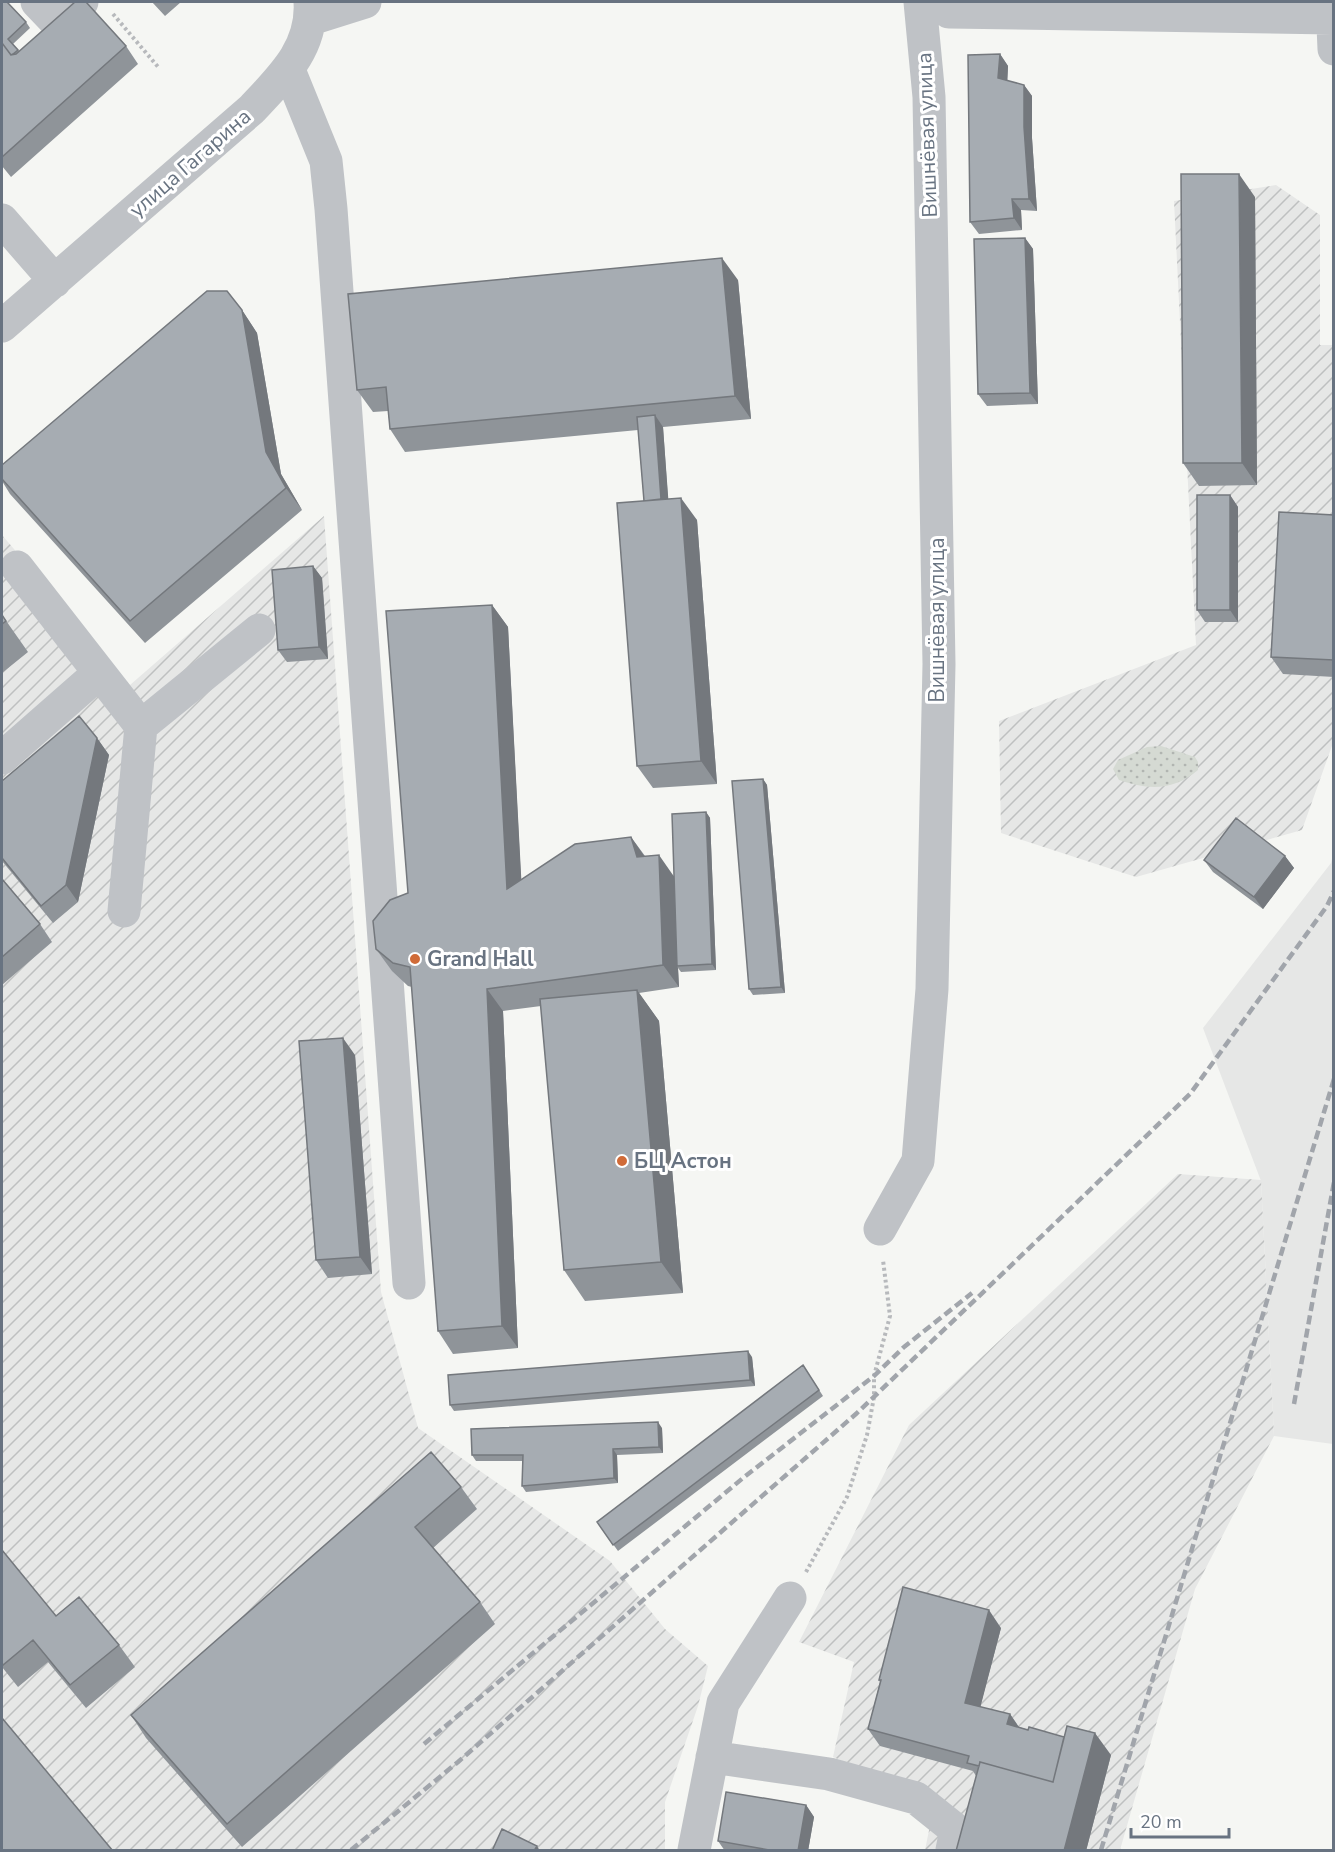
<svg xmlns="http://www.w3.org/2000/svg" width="1335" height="1852" font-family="'Nunito Sans',sans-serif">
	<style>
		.built { fill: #e6e7e6 }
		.industrial { fill: url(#industrial-furrows) }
		.grass { fill: url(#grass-dots) }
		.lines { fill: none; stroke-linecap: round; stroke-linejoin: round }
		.path { stroke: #b7b9bc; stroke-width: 4; stroke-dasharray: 3 3; stroke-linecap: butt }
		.minor { stroke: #bfc2c6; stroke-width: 33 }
		.rail { stroke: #a1a5ab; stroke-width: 4.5; stroke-dasharray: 9 4.5; stroke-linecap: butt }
		.wall { fill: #8f9499 }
		.shaded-wall { fill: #74787d }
		.building { fill: #a6acb2; stroke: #74787d; stroke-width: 1.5 }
		.poi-dot { fill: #d06b38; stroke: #fff; stroke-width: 2 }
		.labels { text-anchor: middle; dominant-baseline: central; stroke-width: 6; stroke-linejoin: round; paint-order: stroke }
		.street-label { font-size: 21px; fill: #687381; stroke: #fff }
		.poi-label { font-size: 21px; font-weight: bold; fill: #687381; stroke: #fff; text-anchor: start }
	</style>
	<defs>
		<pattern id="industrial-furrows" width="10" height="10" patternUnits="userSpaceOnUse" patternTransform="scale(1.5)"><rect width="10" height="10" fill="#e6e7e6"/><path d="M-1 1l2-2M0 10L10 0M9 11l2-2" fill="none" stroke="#bec0c0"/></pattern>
		<pattern id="grass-dots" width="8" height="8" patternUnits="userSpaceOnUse" patternTransform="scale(1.5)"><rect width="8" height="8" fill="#d5dad3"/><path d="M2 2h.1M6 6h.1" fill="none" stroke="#b1b5b1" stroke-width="1.8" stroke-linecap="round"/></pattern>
	</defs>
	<rect width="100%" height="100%" fill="#f5f6f3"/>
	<path class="built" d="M1333 855V1444L1274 1436 1261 1181 1203 1028 1331 863Z"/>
	<path class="industrial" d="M1276 185 1320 215V345H1334L1333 743 1302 830 1136 877 1001 833 999 721 1196 645 1174 201Z
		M324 516 381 1292 418 1428 610 1561 665 1629 708 1666 698 1706 665 1802V1850H2V535L130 685Z
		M1178 1174 1261 1180 1274 1436 1195 1589 1120 1850H925L935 1801 833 1757 854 1662 799 1642 909 1425Z"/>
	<path class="grass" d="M1161 746 1195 757 1198 762V770C1173 791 1148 790 1119 780L1113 769 1118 760 1147 747Z"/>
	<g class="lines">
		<path class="path" d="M113 14 159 68
			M806 1572 847 1497 867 1435 874 1397V1376L890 1316 883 1260"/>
		<path class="minor" d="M37 2 58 24 82 2
			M942 2 949 12 1332 18
			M1332 2 1334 49
			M311 19 365 2
			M289 70 326 161 331 209 409 1283
			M2 220 55 281
			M2 326 252 109C282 77 313 48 310 2
			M17 567 141 726 124 911
			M141 726 259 630
			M2 758 99 673
			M880 1229 918 1161 932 989 939 664 929 97 920 2
			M712 1757 829 1774 916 1798 956 1830 952 1850
			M694 1850 723 1703 790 1598"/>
		<path class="rail" d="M1294 1404 1334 1182
			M424 1744 743 1478 874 1376 904 1347 972 1293
			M351 1850 458 1762 857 1413 1190 1094 1327 906 1334 891
			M1101 1850 1334 1079"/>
	</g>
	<path class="wall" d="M2 2 26 22 30 28 13 44 19 51 126 46 138 64 11 177 2 166Z
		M152 2H181L165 16Z
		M1000 54 1008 66 1007 81 1024 85 1032 96V138L1037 211 1021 210 1022 230 979 234 970 222Z
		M1255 197 1257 485 1199 486 1183 463Z
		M1025 238 1033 249 1038 404 987 406 978 394Z
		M738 280 751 419 663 427 668 499 697 520 717 784 653 788 637 766 644 501 638 430 405 452 390 429 388 411 373 412 357 390Z
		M242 310 257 333 281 474 302 510 145 643 10 494 2 481V465Z
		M1230 495 1238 507V622H1205L1197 610Z
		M1334 515V677L1283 674 1271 657Z
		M313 566 322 578 328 659 287 662 278 650Z
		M492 605 508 627 521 880 631 837 645 856 674 876 706 812 710 818 716 970 681 972 678 968 679 987 639 993 659 1021 683 1293 585 1301 564 1270 541 1006 503 1011 518 1348 453 1354 438 1331 412 987 408 986 392 971 376 949 408 893Z
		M2 615 28 652 2 673Z
		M97 738 109 755 78 902 53 923 2 861V781Z
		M763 779 767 785 785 993 753 995 749 989Z
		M1285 856 1294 868 1263 909 1213 872 1204 860Z
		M2 879 40 924 52 942 2 985Z
		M355 1055 372 1274 328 1278 316 1260Z
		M752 1357 755 1386 454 1411 450 1405Z
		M803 1365 823 1396 618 1551 597 1522Z
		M662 1428 663 1453 617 1455 618 1483 526 1492 522 1486 523 1461H476L472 1455Z
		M461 1487 477 1509 433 1548 480 1602 495 1624 242 1847 146 1738 131 1715Z
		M2 1550 56 1616 119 1645 135 1667 86 1708 48 1662 18 1687 2 1667Z
		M1001 1628 980 1707 1010 1714 1019 1727 1111 1755 1086 1851H956L976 1776 973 1771 880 1746 868 1729 880 1682 879 1680Z
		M806 1805 814 1817 808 1851H725L718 1841Z"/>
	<path class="shaded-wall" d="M1000 54 1008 66 1007 90 998 78Z
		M1024 85 1032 96V138L1037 211 1029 199 1024 127Z
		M1239 174 1255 197 1257 485 1242 463Z
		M1012 199 1021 210 1022 230 1014 218Z
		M1025 238 1033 249 1038 404 1030 393Z
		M722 258 738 280 751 419 735 396Z
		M242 310 257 333 281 474 302 510 286 488 266 452Z
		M655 415 663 427 670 522 662 510Z
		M1230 495 1238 507V622L1230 610Z
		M681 498 697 520 717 784 701 761Z
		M313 566 322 578 328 659 319 647Z
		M492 605 508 627 523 911 507 889Z
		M97 738 109 755 78 902 66 885Z
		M763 779 767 785 785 993 781 987Z
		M706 812 710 818 716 970 712 964Z
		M631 837 647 860 637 857Z
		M659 855 675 878 677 966 678 968 679 987 663 965Z
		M1285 856 1294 868 1263 909 1254 897Z
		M487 989 503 1011 518 1348 502 1326Z
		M637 990 659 1021 683 1293 661 1262Z
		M343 1038 355 1055 372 1274 360 1257Z
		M748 1351 752 1357 755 1386 750 1380Z
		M658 1422 662 1428 663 1453 659 1447Z
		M613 1449 617 1455 618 1483 614 1478Z
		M989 1610 1001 1628 977 1720 965 1703Z
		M1010 1714 1022 1732 1007 1724Z
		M1095 1733 1111 1755 1086 1851H1064Z
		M806 1805 814 1817 808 1851H798Z
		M537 1846 540 1851H534Z"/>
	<path class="building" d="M2 2H7L26 22 8 39 18 50 13 54 11 55 2 43Z
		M75 2H86L126 46 2 157V43L11 55 16 54Z
		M1000 54 998 78 1024 85V127L1029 199H1012L1014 218 970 222 968 55Z
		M1181 174H1239L1242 463H1183Z
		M1025 238 1030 393 978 394 974 239Z
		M722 258 735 396 390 429 386 387 357 390 348 294Z
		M207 291H227L242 310 266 452 286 488 130 621 2 479V465Z
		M655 415 661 499 644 501 637 417Z
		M1197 495H1230V610H1197Z
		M681 498 701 761 637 766 617 503Z
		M1279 512 1334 515V660L1271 657Z
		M313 566 319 647 278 650 272 570Z
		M492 605 507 889 575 844 631 837 637 857 659 855 663 965 487 989 502 1326 438 1331 410 967 393 963 376 949 373 921 390 900 408 893 386 611Z
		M2 615 6 621 2 624Z
		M79 716 97 738 66 885 41 906 2 858V781Z
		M763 779 781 987 749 989 732 781Z
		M706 812 712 964 677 966 672 814Z
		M1236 818 1285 856 1254 897 1204 860Z
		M2 879 40 924 2 957Z
		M637 990 661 1262 564 1270 540 999Z
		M343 1038 360 1257 316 1260 299 1041Z
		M748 1351 750 1380 450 1405 448 1375Z
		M803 1365 819 1390 613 1545 597 1522Z
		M658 1422 659 1447 613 1449 614 1478 522 1486 523 1455H472L471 1429Z
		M431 1452 461 1487 415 1527 480 1602 227 1824 131 1715Z
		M2 1550 56 1616 79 1597 119 1645 70 1685 33 1640 3 1665 2 1663Z
		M903 1587 989 1610 965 1703 1010 1714 1007 1724 1028 1730 1029 1727 1064 1737 1053 1782 980 1762 979 1766 967 1763 969 1756 868 1729 881 1680H879Z
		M2 1718 113 1851H2Z
		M1067 1726 1095 1733 1064 1851H956L980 1762 1053 1782Z
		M726 1792 806 1805 798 1851H775L718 1841Z
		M502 1829 537 1846 534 1851H492Z"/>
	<g class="poi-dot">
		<circle cx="415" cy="959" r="6"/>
		<circle cx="622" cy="1161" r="6"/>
	</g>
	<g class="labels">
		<g class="street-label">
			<text transform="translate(927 135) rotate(-92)">Вишнёвая улица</text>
			<text transform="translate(190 163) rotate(-41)">улица Гагарина</text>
			<text transform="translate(937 620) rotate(-90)">Вишнёвая улица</text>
		</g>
		<g class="poi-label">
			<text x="427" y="959">Grand Hall</text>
			<text x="634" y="1161">БЦ Астон</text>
		</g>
	</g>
	<rect width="1335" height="1852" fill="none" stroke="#687381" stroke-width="6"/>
	<path d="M1131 1828v9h98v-9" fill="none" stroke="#687381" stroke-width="3"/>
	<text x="1140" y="1828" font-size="18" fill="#687381" stroke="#ffffff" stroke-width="4.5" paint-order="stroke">20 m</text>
</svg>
